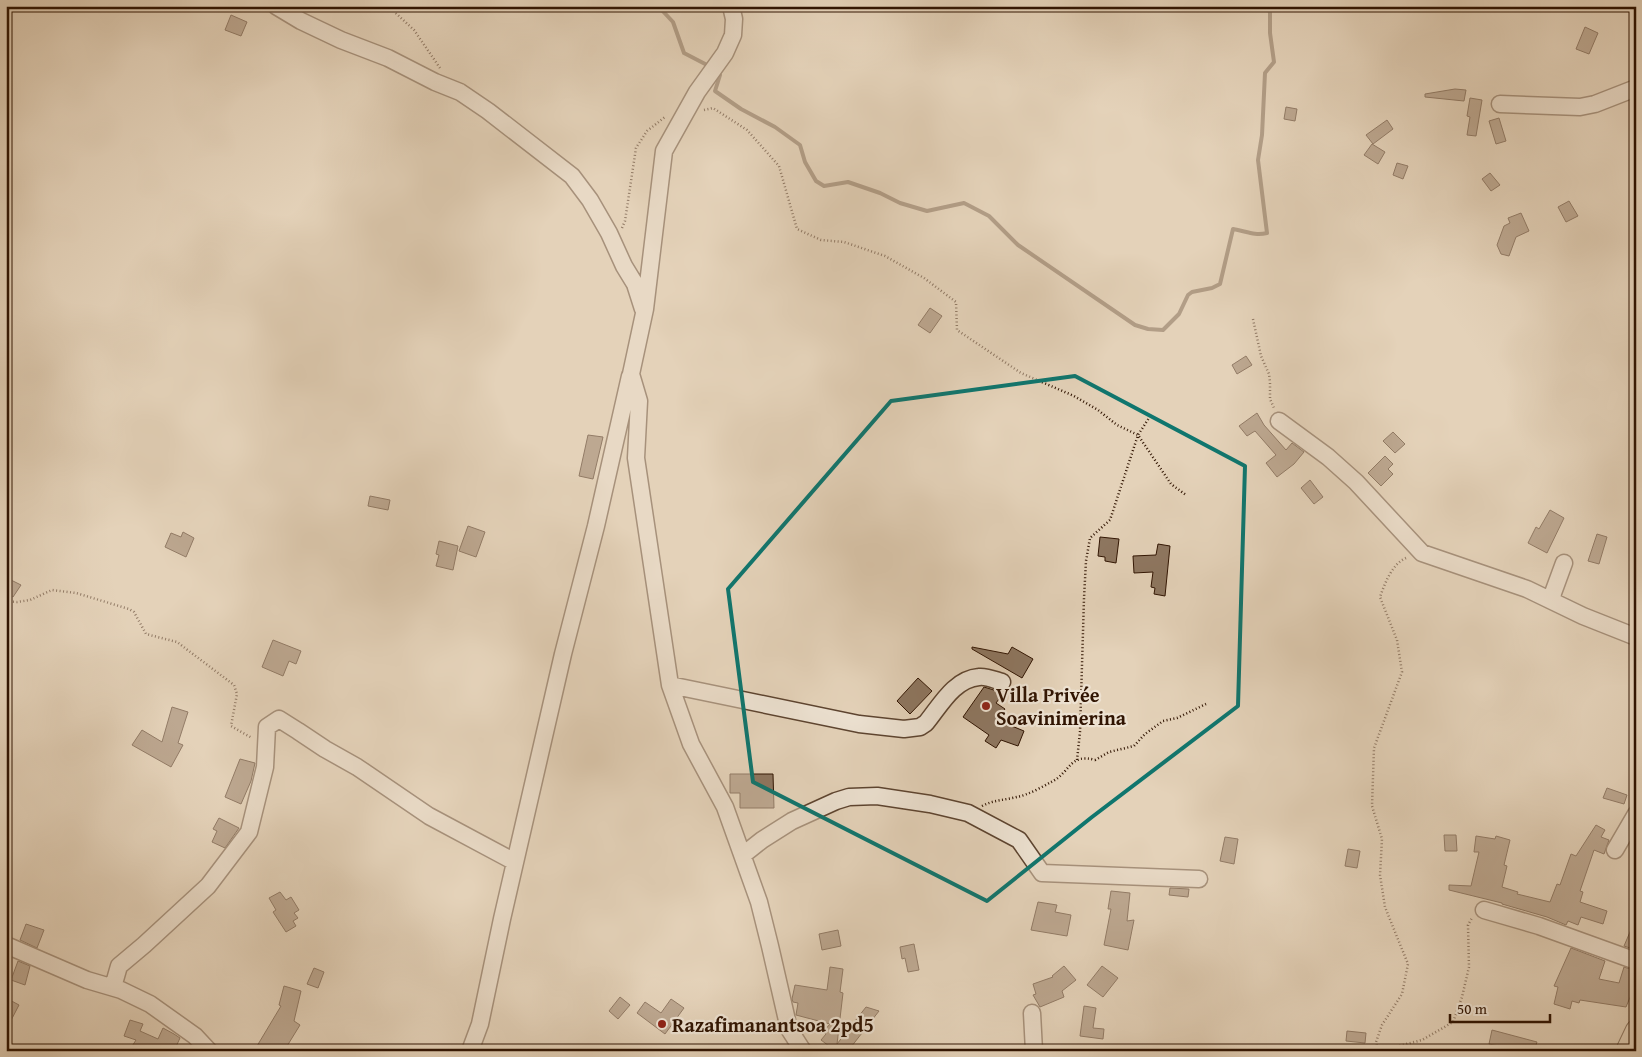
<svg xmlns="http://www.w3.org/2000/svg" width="1642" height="1057" font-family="'Gentium Book Plus',serif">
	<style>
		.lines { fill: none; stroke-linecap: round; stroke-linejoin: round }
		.stream { stroke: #775f4b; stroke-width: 4 }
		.building { fill: #8e7761; stroke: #301402 }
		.minor-casing { stroke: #5d4430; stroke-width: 19 }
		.major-casing { stroke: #301402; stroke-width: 22 }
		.path { stroke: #301402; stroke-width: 2.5; stroke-dasharray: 1 2.5; stroke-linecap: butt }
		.minor { stroke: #ede2d2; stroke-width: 16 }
		.major { stroke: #e4d2b9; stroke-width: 20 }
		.marked { fill: none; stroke: #0f766e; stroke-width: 4; stroke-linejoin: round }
		.poi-dot { fill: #8f2418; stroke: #ede2d2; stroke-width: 2 }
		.labels { text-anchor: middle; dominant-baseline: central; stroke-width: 4.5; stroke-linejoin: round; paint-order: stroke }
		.poi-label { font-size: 20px; font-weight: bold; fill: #301402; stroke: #ede2d2; text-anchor: start }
	</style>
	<rect width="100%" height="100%" fill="#e4d2b9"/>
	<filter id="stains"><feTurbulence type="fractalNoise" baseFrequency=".004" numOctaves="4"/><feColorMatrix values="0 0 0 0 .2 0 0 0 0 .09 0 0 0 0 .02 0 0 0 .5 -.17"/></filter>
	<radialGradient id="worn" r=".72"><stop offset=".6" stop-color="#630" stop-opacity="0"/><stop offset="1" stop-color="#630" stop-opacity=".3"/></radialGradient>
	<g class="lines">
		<path class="stream" d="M658 6 673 22 684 53 709 66
			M720 75 715 91 741 109 775 127 800 145 805 162 816 181 824 186 848 182 880 193 900 203 927 211 964 203 989 216 1018 245 1135 325 1148 329 1163 330 1179 314 1188 295 1192 292 1212 288 1220 284 1233 229C1246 231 1254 236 1267 233L1258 160 1262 135 1265 73 1274 62 1270 33V12L1265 6"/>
	</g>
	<path class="building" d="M231 15 247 22 241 36 225 30Z
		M1585 27 1598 33 1589 54 1576 49Z
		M1455 89 1466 90 1464 101 1425 97V94Z
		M1470 98 1482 100 1476 136 1467 135 1470 117 1467 116Z
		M1286 107 1297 109 1295 121 1284 119Z
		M1499 118 1506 141 1496 144 1489 121Z
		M1387 120 1393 129 1373 144 1366 135Z
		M1372 144 1385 152 1378 164 1364 155Z
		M1397 163 1408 166 1403 179 1393 175Z
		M1490 173 1500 185 1491 191 1482 179Z
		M1569 201 1578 216 1566 222 1558 207Z
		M1521 213 1529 231 1516 237 1509 256 1501 254 1497 245 1504 226 1510 223 1508 218Z
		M930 308 942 316 930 333 918 325Z
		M1246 356 1252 365 1237 374 1232 365Z
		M1257 413 1264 425 1286 450 1292 443 1304 452 1294 464 1277 477 1266 463 1276 455 1255 431 1247 436 1239 426Z
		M1393 432 1405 444 1395 453 1383 441Z
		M588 435 603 437 593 479 579 476Z
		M1385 456 1393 464 1388 469 1393 474 1381 486 1368 473Z
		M1310 480 1323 497 1314 504 1301 488Z
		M370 496 390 500 388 510 368 506Z
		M1550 510 1564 518 1547 553 1528 543 1536 527 1539 529Z
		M468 526 485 532 476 557 459 551Z
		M183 532 194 538 186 557 165 547 171 533 181 537Z
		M1597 534 1607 537 1599 564 1588 561Z
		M1100 537 1119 539 1116 563 1105 561V557L1098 556Z
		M439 541 458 546 453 570 436 566 439 555 436 554Z
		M1158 544 1170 546 1165 596 1154 594 1155 588 1151 587 1153 572 1134 573 1133 556 1156 555Z
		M11 580 21 585 13 597 6 593V588Z
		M273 640 301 651 296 664 289 661 283 676 262 667Z
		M972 647 1008 654 1012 647 1033 659 1022 678 972 649Z
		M918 678 932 691 910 714 897 701Z
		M984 687 997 691 1002 695 996 703 1005 709 997 720 1024 731 1018 746 1001 740 996 748 985 741 989 735 963 717Z
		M172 707 188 712 178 743 183 745 171 767 132 745 142 730 162 742Z
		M240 759 255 763 251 781 241 804 225 797Z
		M730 774H773L774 808H740V793H730Z
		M1607 788 1627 795 1624 804 1603 798Z
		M219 818 239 828 225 848 212 842 217 831 213 829Z
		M1596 825 1605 830 1601 837 1609 840 1604 854 1594 850 1580 891 1583 892 1580 902 1607 911 1603 924 1581 917 1578 925 1568 921 1566 925 1547 917 1502 904V903L1449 890V885L1471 886 1479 852H1474L1476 836 1495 839 1496 836 1510 840 1504 865 1507 866 1502 887 1518 892 1517 894 1550 902 1557 884 1560 885 1571 854 1576 856Z
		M1444 835H1456L1457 851H1445Z
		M1225 837 1238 839 1234 864 1220 861Z
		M1348 849 1360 851 1357 868 1345 866Z
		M1170 888 1189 889 1188 897 1169 895Z
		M1111 891 1130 893 1127 921 1134 920 1128 950 1104 945 1111 909H1108Z
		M280 892 286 900 291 897 299 910 294 913 298 918 293 921 296 926 286 932 273 912 276 910 269 898Z
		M1038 902 1057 905 1055 912 1071 915 1067 936 1031 930Z
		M1636 918V950L1624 946Z
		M26 924 44 930 37 948 20 940Z
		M838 930 841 946 822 950 819 934Z
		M914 944 919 970 908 972 905 958 902 959 900 947Z
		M1571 948 1605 961 1599 979 1619 983 1624 967 1636 971V983L1626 1007 1580 1000 1579 1003 1572 1001 1570 1009 1554 1004 1558 987 1554 986Z
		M18 961 30 966 25 985 11 980Z
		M1064 966 1076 980 1062 991 1064 997 1040 1007 1033 995 1036 994 1033 984 1053 977 1052 976Z
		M1102 966 1118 978 1103 997 1087 985Z
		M830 967 843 969 840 992 843 993 837 1044 866 1007 879 1011 848 1051H832L833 1049 821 1040 826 1034 823 1032 830 1024 796 1015 798 1003 793 1002 792 999 795 985 827 990Z
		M314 968 324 972 318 988 307 984Z
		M284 986 301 991 294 1021 300 1025 284 1051H266L257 1046 281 1006 279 1005Z
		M620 997 630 1005 618 1019 609 1011Z
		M6 998 19 1005 6 1030Z
		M671 999 684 1008 665 1034 637 1013 645 1002 661 1013Z
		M1084 1006 1096 1008 1093 1028 1104 1029 1103 1039 1080 1036Z
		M130 1020 143 1024 140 1031 158 1039 163 1028 174 1034 180 1038 174 1051H129L136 1040 124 1036Z
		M1492 1030 1537 1042 1534 1051H1508L1509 1048 1489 1044Z
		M1347 1031 1366 1033 1365 1043 1346 1041Z"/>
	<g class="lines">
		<defs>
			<path id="minor" d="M276 6 301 21 341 40 388 58 435 82 460 92 488 111 572 176 590 200 609 233 624 266 635 284 643 309
				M731 6 734 19 733 35 725 53 697 92 664 151 645 309 631 374 639 401 636 458 670 685 691 744 725 807 759 902 770 946 789 1029 803 1051
				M1500 104 1580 107 1595 104 1636 88
				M1279 421 1328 457 1356 482 1422 553 1527 589 1583 616 1636 637
				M1552 601 1553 593 1564 563
				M670 685 859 724 904 729 920 727 926 723C940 706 954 679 979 677 986 676 995 680 1002 682
				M1615 850 1636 814
				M743 855 762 840 792 821 836 801 849 797 877 796 930 804 968 813 1019 840 1042 873 1199 879
				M1484 910 1539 926 1636 961
				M6 945 87 980 121 990 150 1004 195 1036 209 1051
				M113 987 119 966 144 945 208 886 249 832 265 767 267 727 279 719 298 731 325 749 357 767 429 816 515 862
				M1032 1013 1034 1051
				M470 1051 480 1024 502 919 563 654 596 526 630 376"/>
			<path id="major" d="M1626 1051 1636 1030"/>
		</defs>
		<use href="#minor" class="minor-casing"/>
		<use href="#major" class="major-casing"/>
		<path class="path" d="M388 6 414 30 440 68
			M704 110 713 108 747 130 779 166 797 229 821 240 844 242 885 256 924 278 956 302 957 330 1021 373 1074 396 1098 410 1117 425 1138 435 1171 484 1186 495
			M622 228 625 221 636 148 647 131 665 117
			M1253 319 1261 356 1269 374 1270 382V399L1274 408
			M1406 558C1392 564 1385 583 1380 597L1397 640 1402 672 1374 748 1372 806 1382 839 1380 875 1385 907 1408 964 1402 994 1382 1025 1376 1042 1377 1046 1395 1047 1422 1040 1453 1022 1462 997 1469 967 1468 925 1472 918
			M6 601 17 602 30 600 52 590 76 593 129 609 134 612 146 634 177 642 234 685 237 694 231 726 252 738
			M1077 760 1080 732 1084 598 1086 561 1090 538 1110 520 1138 435 1149 418
			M982 806C993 800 1005 800 1017 797 1028 795 1042 787 1053 781 1070 772 1070 753 1095 760L1109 752 1134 746 1145 734 1163 721 1177 718 1206 704"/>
		<use href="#minor" class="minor"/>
		<use href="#major" class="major"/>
	</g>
	<path d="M0 0H1642V1057H0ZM1075 376 1245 466 1238 706 1092 817 987 901 753 782 728 589 891 401Z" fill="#e4d2b9" fill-opacity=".55" fill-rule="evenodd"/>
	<path class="marked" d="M1075 376 1245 466 1238 706 1092 817 987 901 753 782 728 589 891 401Z"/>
	<g class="poi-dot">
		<circle cx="986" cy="706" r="5"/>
		<circle cx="662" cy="1024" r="5"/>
	</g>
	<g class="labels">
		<g class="poi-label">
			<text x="996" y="694">Villa Privée<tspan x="996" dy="23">Soavinimerina</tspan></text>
			<text x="672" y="1024">Razafimanantsoa 2pd5</text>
		</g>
	</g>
	<rect width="1642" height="1057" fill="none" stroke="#e4d2b9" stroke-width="25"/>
	<rect x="8" y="8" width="1627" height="1042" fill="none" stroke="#301402" stroke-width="2.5"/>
	<rect x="12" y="12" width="1617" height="1032" fill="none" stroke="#301402"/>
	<path d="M1450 1014v8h100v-8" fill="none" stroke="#301402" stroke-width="2.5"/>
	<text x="1457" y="1014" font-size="15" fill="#301402" stroke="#ede2d2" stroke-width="4" paint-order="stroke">50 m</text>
	<rect width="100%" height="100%" filter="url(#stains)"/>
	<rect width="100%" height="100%" fill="url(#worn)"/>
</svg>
